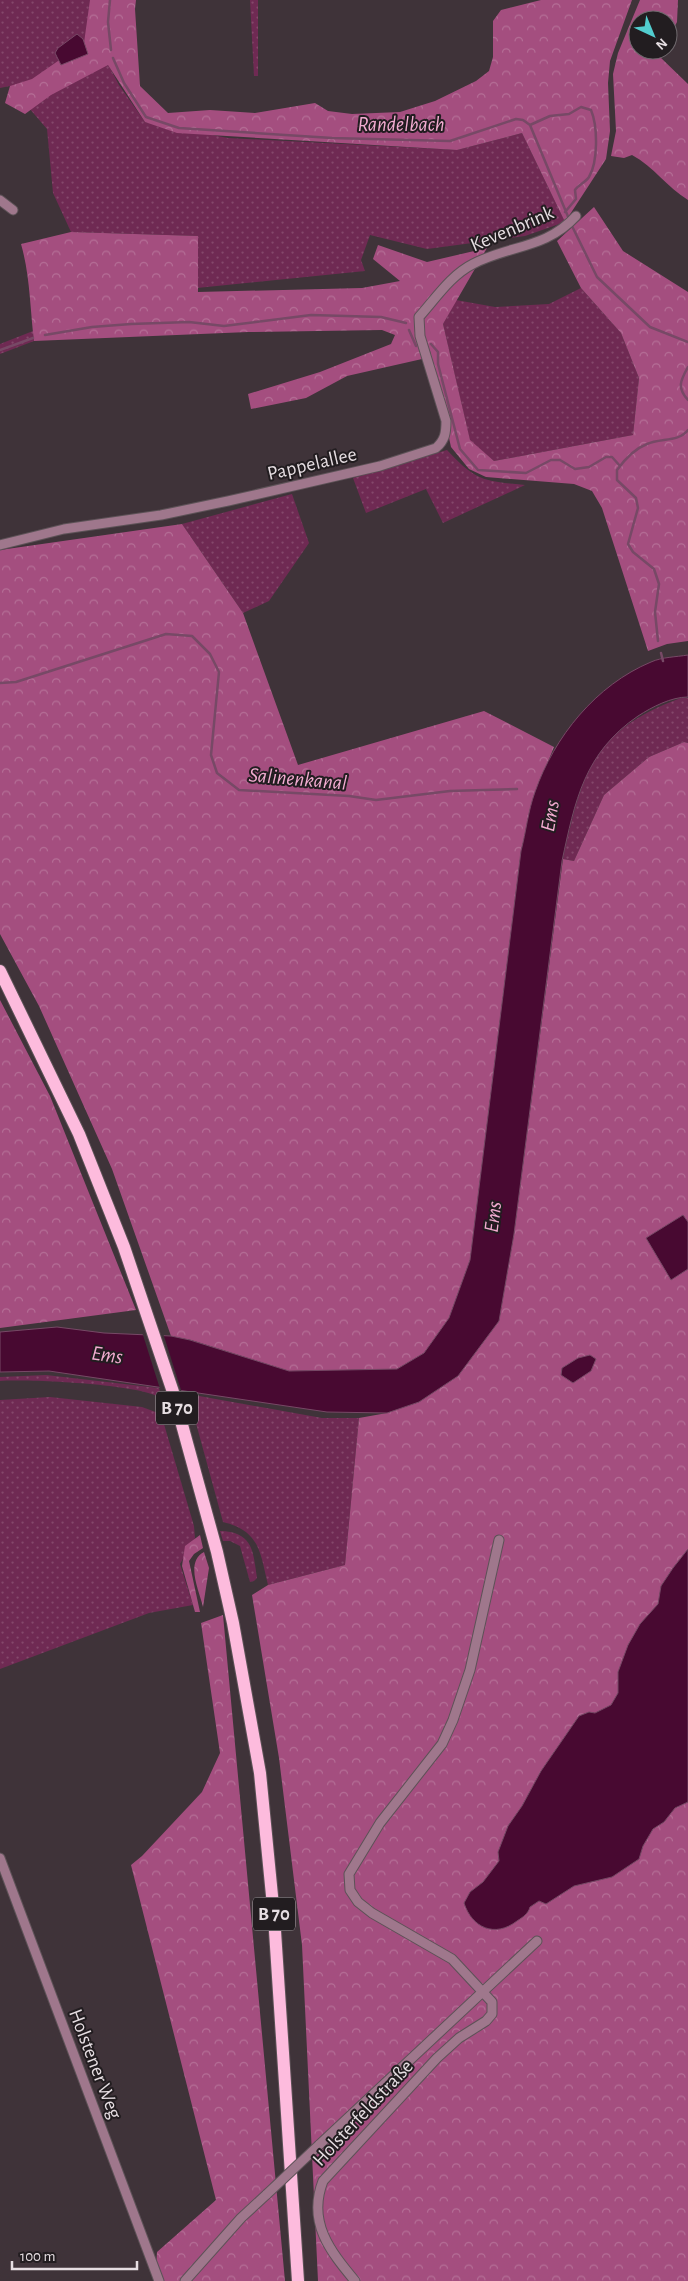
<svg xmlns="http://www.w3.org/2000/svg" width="688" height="2281" font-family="'Alegreya Sans',sans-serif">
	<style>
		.grass { fill: url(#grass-dots) }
		.forest { fill: url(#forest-crowns) }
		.water { fill: #480931; stroke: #774966 }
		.pier { fill: #3f3339 }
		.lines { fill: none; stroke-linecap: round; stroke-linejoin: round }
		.stream { stroke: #774966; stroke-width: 2.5 }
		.minor-casing { stroke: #5d5257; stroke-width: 11 }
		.primary-casing { stroke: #5d5257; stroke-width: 14 }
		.minor { stroke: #9f778c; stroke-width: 9 }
		.primary { stroke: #fdbbdd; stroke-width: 12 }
		.minor-bridge-casing { stroke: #5d5257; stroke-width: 11; stroke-linecap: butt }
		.minor-bridge { stroke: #9f778c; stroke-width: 9 }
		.labels { text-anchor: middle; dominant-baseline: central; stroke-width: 4; stroke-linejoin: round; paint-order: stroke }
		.shield { fill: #221d20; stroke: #aba4a8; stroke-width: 1 }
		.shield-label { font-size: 19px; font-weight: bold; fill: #e6dee2 }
		.street-label { font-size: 20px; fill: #e6dee2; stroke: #221d20 }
		.water-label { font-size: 21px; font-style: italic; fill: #f3acd1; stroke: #221d20 }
	</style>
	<defs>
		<pattern id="grass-dots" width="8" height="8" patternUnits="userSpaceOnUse" patternTransform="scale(1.25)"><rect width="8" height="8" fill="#6f2a53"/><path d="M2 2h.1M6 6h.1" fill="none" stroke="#84486b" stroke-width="1.8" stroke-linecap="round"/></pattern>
		<pattern id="forest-crowns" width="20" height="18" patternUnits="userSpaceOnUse" patternTransform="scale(1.25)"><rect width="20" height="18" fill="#a44e7f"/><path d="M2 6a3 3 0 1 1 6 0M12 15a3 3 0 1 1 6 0" fill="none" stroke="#b56f97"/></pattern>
	</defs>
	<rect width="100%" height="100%" fill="#3f3339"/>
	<path class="grass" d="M0 0H106L108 64 119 85 145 122 228 138 457 150 522 133 565 222 525 236 427 249 370 235 361 260 365 271 197 288 198 236 71 232 53 193 47 129 10 86 0 88Z
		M250 0H258V76H254Z
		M581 288 621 333 639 378 633 435 494 461 470 441 443 324 456 300 495 307 549 304Z
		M33 331 34 341 0 354V344Z
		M447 450C476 481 483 481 525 485L443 523 426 489 366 513 353 478Z
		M292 494 309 543 269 601 243 613 182 524Z
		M681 698H688V743L684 742 649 757 604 795 574 861 563 859C582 774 592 730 681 698Z
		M46 1375 159 1388 162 1399C145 1384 26 1379 0 1381V1377Z
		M188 1394 322 1418H359L345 1565 268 1585C260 1552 260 1531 223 1522Z
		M50 1397 142 1407 161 1414 194 1526 195 1538 180 1564 193 1605 149 1613 0 1669V1400Z
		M220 1531C254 1532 253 1552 257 1578L254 1581 250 1582 240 1546 230 1541H223Z"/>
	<path class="forest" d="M90 0H136L135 9 140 86 168 113 210 110 255 113 315 103 328 111 352 114 400 112 435 101 476 81 489 71 493 57V21L501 10 541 0H632L610 61 608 83 610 131 606 159 565 222 522 133 457 150 177 133 145 122 108 65 51 95 25 114 5 103 10 86 32 79 84 43Z
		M640 0H678L677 22 668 39V20H638V50H663L660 57 688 84V200C667 187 654 167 632 155L624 158 611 156 616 131 613 74 618 53Z
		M594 207 623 251 688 292V641L667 644 648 651 602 508 592 491 574 484 486 477 469 469 451 447 430 351 422 359 347 376 306 398 251 409 248 394 320 372 391 344 395 335 382 330 248 332 34 341C30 308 30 275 21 244L71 232 198 236V292L362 288 400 281 373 259 378 245 427 262 487 248 443 324 470 440 494 461 633 435 639 378 621 333 581 288 557 241Z
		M182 524 243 613 298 765 484 711 554 747 534 796 521 851 470 1260 449 1318 424 1353 397 1369 289 1371 191 1340 171 1336 112 1169 39 1006 0 934V550Z
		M684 742 688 743V1222L683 1215 671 1280 688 1269V1549L673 1568 661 1586 658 1604 640 1624 618 1672V1693L611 1705 595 1713 589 1712 579 1716 541 1771 522 1806 508 1826 498 1852 499 1861 483 1882 470 1892 530 1907 539 1901 546 1904 574 1886 612 1877 639 1859 643 1846 653 1829 664 1822 675 1808 688 1802V2281H318L302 1945 279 1758 252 1595 268 1585 345 1565 359 1418 387 1413 419 1402 458 1376 499 1321 514 1234 563 859 574 861 604 795 649 757Z
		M0 1000 50 1096 136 1310 0 1328Z
		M200 1535 203 1548 194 1554 189 1561 200 1612H195L182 1566 185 1546Z
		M204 1552 209 1568 203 1607C199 1590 185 1562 204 1552Z
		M223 1615 285 2281H155L157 2252 216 2200 131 1865 142 1856 202 1792 220 1753 201 1623Z"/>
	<path class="water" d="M77 34 83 39 88 54 61 65 55 53 58 48Z
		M688 655V697C671 697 652 707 638 716 584 753 575 801 562 861L514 1234 499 1321 458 1376 419 1402 387 1413 327 1412 49 1371 0 1372V1332L57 1327 104 1333 171 1336 190 1340 289 1371 397 1369 424 1353 449 1318 470 1260 521 851C526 832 528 811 535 792 554 737 596 685 651 662 662 657 676 657 688 655Z
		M683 1215 688 1222V1269L671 1280 646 1238Z
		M590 1355 596 1359 591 1371 573 1383 561 1375 562 1368 578 1358Z
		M688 1549V1802L675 1808 664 1822 653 1829 643 1846 639 1859 612 1877 574 1886 546 1904 539 1901 530 1907C528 1914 523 1917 517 1921 495 1938 472 1928 464 1903L470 1892 483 1882 499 1861 498 1852 508 1826 522 1806 541 1771 579 1716 589 1712 595 1713 611 1705 618 1693V1672L628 1645 640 1624 658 1604 661 1586 673 1568Z"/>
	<path class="pier" d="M142 1332 163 1333 182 1393 160 1389Z"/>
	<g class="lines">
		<path class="stream" d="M110 0 108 22 111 50
			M113 58 124 83 146 117 179 128 332 138 450 141 516 119 523 120 530 125 569 219
			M530 125 550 116 569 114 581 107 591 110C598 127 598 162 589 177 585 183 578 185 575 190L576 199 565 212
			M571 224 597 277 650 327 688 342
			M409 330 416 346
			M45 335 92 327 131 324 189 322 224 326 311 315 381 317 406 323
			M431 344 438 352V364L460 449 478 470 526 473 551 460H560L575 469 589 467 606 457H612L620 466
			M0 350 33 338
			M688 367C680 381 677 388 688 400
			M658 641 655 612 659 584 654 569 633 552 628 544 638 508 636 498 617 480V470C625 459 634 449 647 444 661 438 679 442 688 430
			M661 653 663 661
			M0 683 16 682 166 634 192 636 210 654 219 672 211 755 217 773 239 790 349 796 376 800 450 791 517 789"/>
		<defs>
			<path id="minor" d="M0 200 13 210
				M0 545 64 529 161 515 228 501 380 466 436 448C445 440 446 433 446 421L420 336 419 317C436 298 451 275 473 264 509 245 546 249 576 216
				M0 1858 159 2281
				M319 2145 537 1941
				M185 2281 241 2218 267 2194
				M355 2281C330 2251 307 2222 323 2181L437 2058 459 2038 486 2021 492 2014V2002L452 1959 372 1913 358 1902 350 1890 349 1874 380 1823 442 1744 453 1720 470 1670 499 1540"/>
			<path id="primary" d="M0 971 79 1134 124 1247 173 1392 217 1552 233 1623 260 1773 274 1916 298 2281"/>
		</defs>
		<use href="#minor" class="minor-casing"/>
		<use href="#primary" class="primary-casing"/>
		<use href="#minor" class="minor"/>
		<use href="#primary" class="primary"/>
		<defs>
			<path id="minor-bridge" d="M267 2194 319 2145"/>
		</defs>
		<use href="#minor-bridge" class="minor-bridge-casing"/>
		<use href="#minor-bridge" class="minor-bridge"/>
	</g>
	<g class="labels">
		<g class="shield">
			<rect x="156" y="1391.5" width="42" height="33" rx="4"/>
			<rect x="253" y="1897.5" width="42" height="33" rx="4"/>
		</g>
		<g class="shield-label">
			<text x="177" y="1408">B 70</text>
			<text x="274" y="1914">B 70</text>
		</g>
		<g class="street-label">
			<text transform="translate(512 229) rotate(-23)">Kevenbrink</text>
			<text transform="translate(312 464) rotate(-13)">Pappelallee</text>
			<text transform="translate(95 2064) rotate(69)">Holstener Weg</text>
			<text transform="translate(363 2113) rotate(-47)">Holsterfeldstraße</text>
		</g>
		<g class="water-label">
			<text x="401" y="124">Randelbach</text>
			<text transform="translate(298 779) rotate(5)">Salinenkanal</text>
			<text transform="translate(550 816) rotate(-80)">Ems</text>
			<text transform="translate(493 1217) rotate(-83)">Ems</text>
			<text transform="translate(107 1355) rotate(8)">Ems</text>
		</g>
	</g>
	<g transform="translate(653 35) rotate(136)"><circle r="24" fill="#221d20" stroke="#706a6e"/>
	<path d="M0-4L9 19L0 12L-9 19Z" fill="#52cdcf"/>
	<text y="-8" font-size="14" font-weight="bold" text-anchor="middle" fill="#e6dee2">N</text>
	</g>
	<path d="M12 2261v8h125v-8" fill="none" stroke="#e6dee2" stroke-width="2.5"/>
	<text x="20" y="2261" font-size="15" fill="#e6dee2" stroke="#221d20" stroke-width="4" paint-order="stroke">100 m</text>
</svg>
